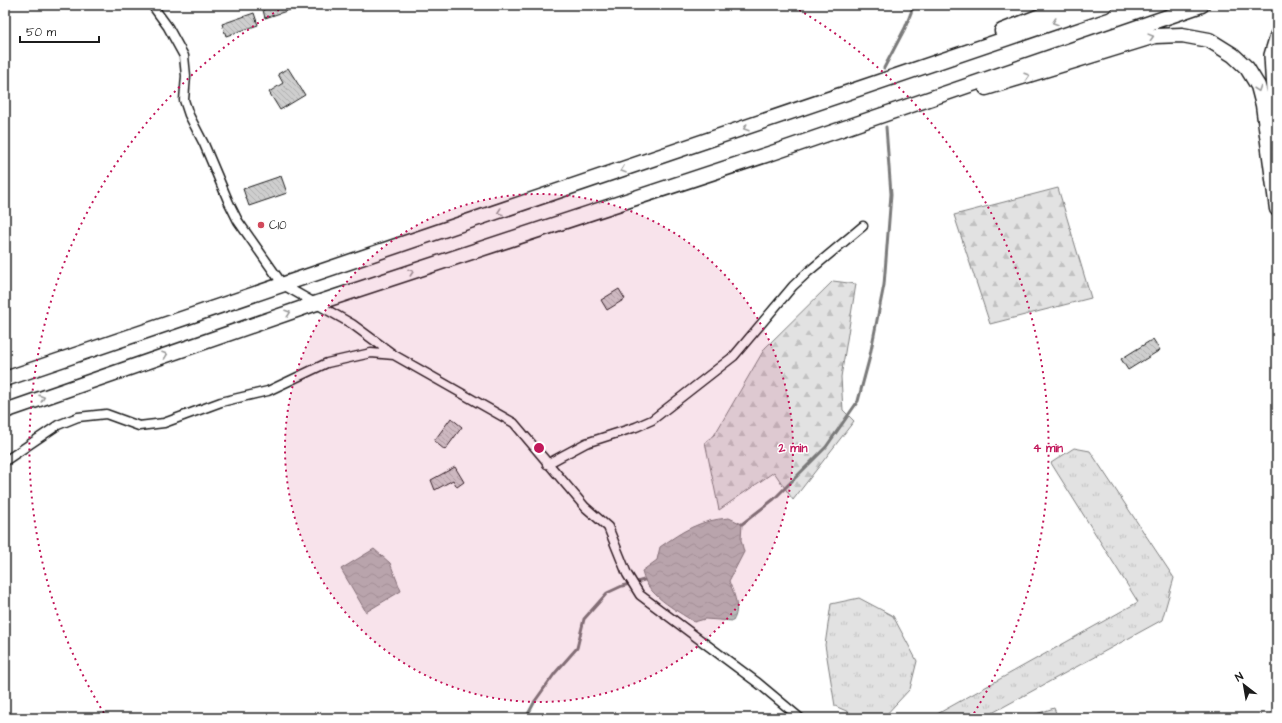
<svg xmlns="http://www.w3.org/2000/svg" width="1282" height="723" font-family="'Architects Daughter',sans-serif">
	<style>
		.grass { fill: url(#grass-tufts); stroke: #7f7f7f }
		.forest { fill: url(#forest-firs); stroke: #7f7f7f }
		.water { fill: url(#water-waves); stroke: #7a7a7a }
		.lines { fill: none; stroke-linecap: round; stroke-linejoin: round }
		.stream { stroke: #7a7a7a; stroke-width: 3 }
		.building { fill: url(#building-back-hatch); stroke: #1c1c1c }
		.minor-casing { stroke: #1c1c1c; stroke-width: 11 }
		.primary-casing { stroke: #1c1c1c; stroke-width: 16 }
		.trunk-casing { stroke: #1c1c1c; stroke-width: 17 }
		.minor { stroke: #fff; stroke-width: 8 }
		.primary { stroke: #fff; stroke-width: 13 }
		.trunk { stroke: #fff; stroke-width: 14 }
		.oneway { stroke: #999 }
		.ring { fill: none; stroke: #c2185b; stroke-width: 2; stroke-dasharray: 2 4 }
		.poi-dot { fill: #d1495b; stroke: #fff; stroke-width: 1.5 }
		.labels { text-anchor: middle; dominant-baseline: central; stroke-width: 3; stroke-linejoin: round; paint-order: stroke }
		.poi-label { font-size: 12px; fill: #1c1c1c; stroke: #fff; text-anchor: start }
		.centre { fill: #c2185b; stroke: #fff; stroke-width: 2 }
		.ring-label { font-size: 12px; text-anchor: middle; font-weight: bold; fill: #c2185b; stroke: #fff; stroke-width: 3; stroke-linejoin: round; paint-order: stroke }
	</style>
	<defs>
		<pattern id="grass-tufts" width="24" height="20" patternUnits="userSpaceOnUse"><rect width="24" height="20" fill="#e2e2e2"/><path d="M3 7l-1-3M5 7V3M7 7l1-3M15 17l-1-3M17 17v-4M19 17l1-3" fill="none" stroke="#c1c1c1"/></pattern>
		<pattern id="forest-firs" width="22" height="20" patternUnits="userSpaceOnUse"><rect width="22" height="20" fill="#e2e2e2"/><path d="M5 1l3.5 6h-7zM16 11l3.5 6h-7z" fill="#c1c1c1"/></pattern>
		<pattern id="water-waves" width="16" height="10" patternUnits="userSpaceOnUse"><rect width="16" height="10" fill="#b8b8b8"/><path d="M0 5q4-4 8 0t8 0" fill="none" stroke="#9e9e9e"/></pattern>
		<pattern id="building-back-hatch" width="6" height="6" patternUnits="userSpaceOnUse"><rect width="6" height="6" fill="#cecece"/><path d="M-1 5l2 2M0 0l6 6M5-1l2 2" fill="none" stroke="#b0b0b0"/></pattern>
	</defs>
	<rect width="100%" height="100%" fill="#fff"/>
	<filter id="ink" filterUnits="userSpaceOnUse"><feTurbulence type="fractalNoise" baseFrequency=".025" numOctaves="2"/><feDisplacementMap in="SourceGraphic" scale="8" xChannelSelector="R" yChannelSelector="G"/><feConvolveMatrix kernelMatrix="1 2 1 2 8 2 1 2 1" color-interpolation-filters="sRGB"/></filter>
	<g filter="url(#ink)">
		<path class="grass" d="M1074 448 1090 451 1174 578 1162 620 983 718H930L1138 602 1051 463Z
			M859 598 893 616 917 661 910 689 883 718H862L835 706 825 645 831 604Z
			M1054 708 1058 718H1024Z"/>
		<path class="forest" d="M1058 188 1091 298 990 324 954 215Z
			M833 281 856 284 841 377 843 410 854 421 793 500 774 472 719 510 705 442 715 434 765 348Z"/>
		<path class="water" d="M729 518 742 524 741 540 744 552 729 581C734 594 741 608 733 621L705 619 694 622C675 609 646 595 642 571L657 560 660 547C683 531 699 520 729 518Z
			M374 549 390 563 401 591 366 612 341 569Z"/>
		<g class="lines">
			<path class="stream" d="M884 68 905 28 914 5
				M742 524 774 499 826 447 858 401 869 360 884 285 891 194 886 127
				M526 718 535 701 555 673 577 648 584 619 607 593 622 586 644 580"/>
		</g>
		<path class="building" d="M277 5H299V7L265 18 263 10Z
			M254 13 258 25 226 36 222 24Z
			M288 68 305 95 280 110 269 92 283 83 278 74Z
			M281 176 287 193 249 206 243 189Z
			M619 289 625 299 607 310 601 300Z
			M1153 339 1160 350 1128 370 1121 359Z
			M451 418 462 427 445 450 434 441Z
			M455 467 464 482 457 487 453 480 435 490 431 480Z"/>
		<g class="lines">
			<defs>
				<path id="minor" d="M152 5 168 27 184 56 186 76 184 100 189 115 204 144 229 203 238 221 283 285 352 324 394 355 514 423 585 507 608 527 627 574 640 595 758 683 800 718
					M5 461 58 425 78 417 106 414 139 426 164 423 221 402 268 391 327 363 371 353 394 355
					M547 464 586 443 636 427 652 420 734 356 793 286 808 272 863 226"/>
				<path id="primary" d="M1277 164 1271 55 1277 35"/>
				<path id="trunk" d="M1002 31 1068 5
					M986 88 1155 36 1182 35 1209 40 1233 55 1247 68 1258 86 1263 105 1277 209
					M5 379 1105 5
					M5 411 314 304 775 152 1202 5"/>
			</defs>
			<use href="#minor" class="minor-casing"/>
			<use href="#primary" class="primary-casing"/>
			<use href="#trunk" class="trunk-casing"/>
			<use href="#minor" class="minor"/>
			<use href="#primary" class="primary"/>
			<use href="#trunk" class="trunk"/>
		</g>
		<defs><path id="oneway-chevron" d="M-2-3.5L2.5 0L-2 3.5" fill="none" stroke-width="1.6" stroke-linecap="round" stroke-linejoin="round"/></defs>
		<g class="oneway">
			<use href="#oneway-chevron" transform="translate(1055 22) rotate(161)"/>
			<use href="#oneway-chevron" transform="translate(1151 37) rotate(-15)"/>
			<use href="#oneway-chevron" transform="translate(1027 76) rotate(-17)"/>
			<use href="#oneway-chevron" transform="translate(1258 89) rotate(71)"/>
			<use href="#oneway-chevron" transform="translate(746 128) rotate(161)"/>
			<use href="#oneway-chevron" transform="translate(623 170) rotate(161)"/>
			<use href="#oneway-chevron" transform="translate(500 212) rotate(161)"/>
			<use href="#oneway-chevron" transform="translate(411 272) rotate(-18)"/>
			<use href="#oneway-chevron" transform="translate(288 313) rotate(-19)"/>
			<use href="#oneway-chevron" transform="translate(165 355) rotate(-19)"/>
			<use href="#oneway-chevron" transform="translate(42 398) rotate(-19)"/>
		</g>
	</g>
	<circle cx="539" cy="448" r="254" fill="#c2185b" fill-opacity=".12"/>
	<g class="ring">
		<circle cx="539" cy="448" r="254"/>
		<path d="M107 718A509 509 0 0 1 284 7M794 7A509 509 0 0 1 971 718"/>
	</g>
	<circle class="poi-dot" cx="261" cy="225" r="4"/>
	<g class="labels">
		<g class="poi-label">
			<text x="269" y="225">C10</text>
		</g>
	</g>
	<circle cx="539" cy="448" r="6" class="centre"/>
	<g class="ring-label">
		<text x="793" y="452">2 min</text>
		<text x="1048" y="452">4 min</text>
	</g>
	<rect width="1282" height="723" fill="none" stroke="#fff" stroke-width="20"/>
	<rect x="10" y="10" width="1262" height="703" fill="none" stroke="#1c1c1c" stroke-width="1.5" filter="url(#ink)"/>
	<g transform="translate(1244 685) rotate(329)" stroke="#ffffff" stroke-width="3" paint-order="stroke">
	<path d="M0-3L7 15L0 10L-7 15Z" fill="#1c1c1c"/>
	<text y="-6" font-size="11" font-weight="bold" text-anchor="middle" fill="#1c1c1c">N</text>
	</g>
	<path d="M20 36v6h79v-6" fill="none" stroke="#1c1c1c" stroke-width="2"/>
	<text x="26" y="36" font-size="12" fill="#1c1c1c" stroke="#ffffff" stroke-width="3" paint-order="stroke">50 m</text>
</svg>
